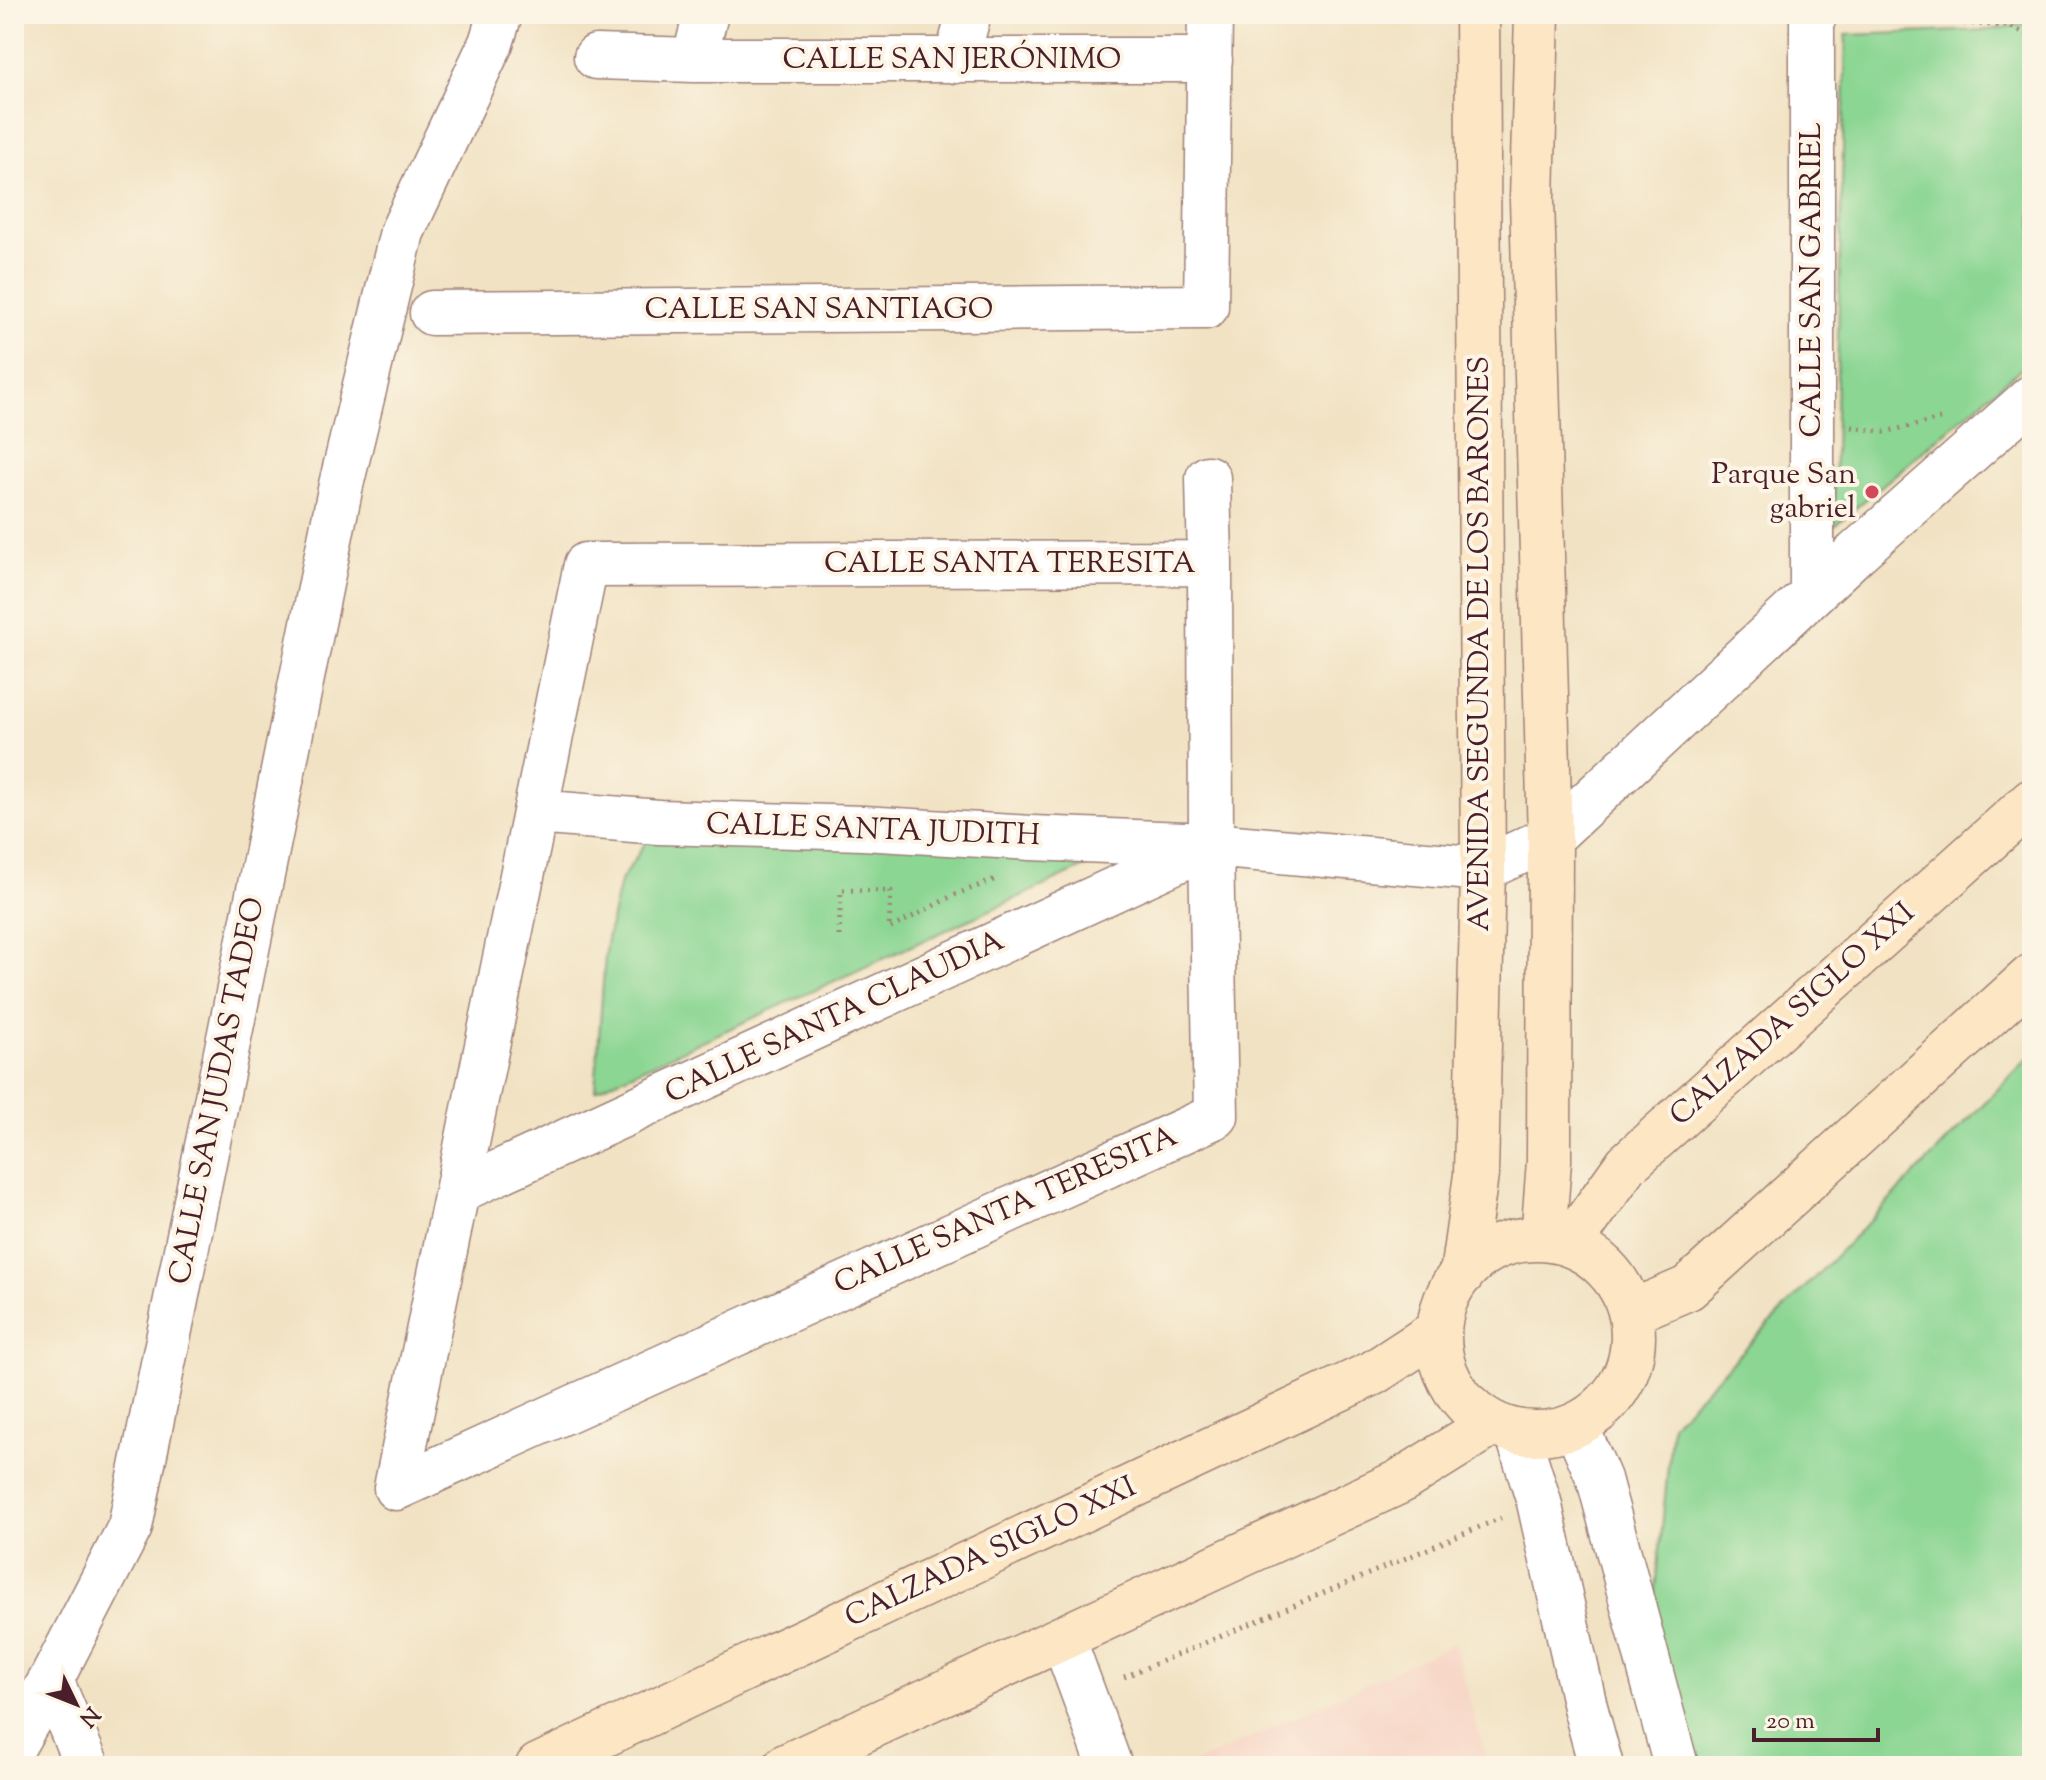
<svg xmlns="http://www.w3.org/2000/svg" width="2046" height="1780" font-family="'Sorts Mill Goudy',serif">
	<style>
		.built { fill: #f6d2c3 }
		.green { fill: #8bd693; stroke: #6a7a5f; stroke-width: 2 }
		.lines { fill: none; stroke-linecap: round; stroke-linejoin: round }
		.minor-casing { stroke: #9e8077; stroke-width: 47 }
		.tertiary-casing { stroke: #9e8077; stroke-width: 47 }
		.secondary-casing { stroke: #9e8077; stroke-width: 47 }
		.path { stroke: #9e8077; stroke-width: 5; stroke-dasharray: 2 6; stroke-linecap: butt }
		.minor { stroke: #fff; stroke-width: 44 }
		.tertiary { stroke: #fff; stroke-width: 44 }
		.secondary { stroke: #fce6c4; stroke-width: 44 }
		.poi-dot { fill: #d1495b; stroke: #fcf5e5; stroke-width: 3 }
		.labels { text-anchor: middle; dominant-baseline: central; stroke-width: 8; stroke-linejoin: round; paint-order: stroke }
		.street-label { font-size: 30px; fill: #4a1f2b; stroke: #fcf5e5 }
		.poi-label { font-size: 30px; fill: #4a1f2b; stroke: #fcf5e5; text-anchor: end }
	</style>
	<rect width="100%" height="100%" fill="#fcf5e5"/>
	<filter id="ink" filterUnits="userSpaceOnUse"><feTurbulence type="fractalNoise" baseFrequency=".0125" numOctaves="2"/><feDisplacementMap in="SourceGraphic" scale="16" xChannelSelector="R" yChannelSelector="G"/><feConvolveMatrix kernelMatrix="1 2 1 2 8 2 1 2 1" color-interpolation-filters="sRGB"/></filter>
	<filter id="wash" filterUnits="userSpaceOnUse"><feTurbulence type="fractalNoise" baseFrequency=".006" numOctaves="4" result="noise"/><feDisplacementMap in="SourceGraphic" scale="32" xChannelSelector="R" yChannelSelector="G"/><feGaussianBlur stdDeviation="1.8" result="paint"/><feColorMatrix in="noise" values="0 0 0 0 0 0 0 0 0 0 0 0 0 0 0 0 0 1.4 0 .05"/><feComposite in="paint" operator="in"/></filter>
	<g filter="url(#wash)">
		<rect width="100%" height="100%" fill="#f1e2c3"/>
		<path class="built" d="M1454 1643 1488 1766H1190Z"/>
		<path class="green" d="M2032 23V359L1833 527 1846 35 1988 30Z
			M659 822 863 828 1087 866 595 1090 606 944 620 882Z
			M2032 1054V1766H1692L1653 1621 1672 1424Z"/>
	</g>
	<g filter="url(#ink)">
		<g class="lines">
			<defs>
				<path id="minor" d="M706 14 694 60H1210
					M1812 14V594
					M596 57 694 60
					M956 61 969 14
					M432 313 1206 307 1210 14
					M1208 478 1210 563
					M1210 563 1211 845 1216 1116 396 1488 586 565Z
					M535 812 659 822 863 828 1031 838 1211 845 1483 869 1550 838 1856 553 2032 397
					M458 1191 1202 849
					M1063 1638 1110 1766
					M51 1680 87 1766
					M14 1745 51 1680 130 1527 341 485 402 232 491 43 500 14"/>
				<path id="tertiary" d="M1576 1426 1599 1479 1676 1766
					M1517 1432 1539 1502 1585 1707 1601 1766"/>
				<path id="secondary" d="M1537 14 1532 199 1550 838 1549 1161 1543 1239
					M1439 1336a97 97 0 1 1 194 0a97 97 0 1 1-194 0Z
					M1570 1244 1627 1164 2032 801
					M1462 1274 1476 1175 1483 869 1477 14
					M1632 1312 1688 1288 2032 976
					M538 1766 1373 1373 1439 1330
					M786 1766 1399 1482 1492 1424"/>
			</defs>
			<use href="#minor" class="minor-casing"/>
			<use href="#tertiary" class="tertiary-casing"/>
			<use href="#secondary" class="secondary-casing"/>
			<path class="path" d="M1852 16 2009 26 2032 37
				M2024 358 2029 322
				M1852 427 1885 432 1940 419
				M839 936 841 890 891 891 889 929 954 895 994 880
				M1124 1677 1501 1518"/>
			<use href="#minor" class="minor"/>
			<use href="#tertiary" class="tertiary"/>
			<use href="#secondary" class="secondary"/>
		</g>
	</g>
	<circle class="poi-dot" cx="1872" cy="492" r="8"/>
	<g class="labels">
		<g class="street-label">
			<text x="952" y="60">CALLE SAN JERÓNIMO</text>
			<text transform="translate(1812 280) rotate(-90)">CALLE SAN GABRIEL</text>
			<text x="819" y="310">CALLE SAN SANTIAGO</text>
			<text x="1010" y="564">CALLE SANTA TERESITA</text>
			<text transform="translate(1480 644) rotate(-90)">AVENIDA SEGUNDA DE LOS BARONES</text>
			<text transform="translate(873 831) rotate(2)">CALLE SANTA JUDITH</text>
			<text transform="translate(1793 1015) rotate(-42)">CALZADA SIGLO XXI</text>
			<text transform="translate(835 1018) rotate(-25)">CALLE SANTA CLAUDIA</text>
			<text transform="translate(218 1091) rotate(-79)">CALLE SAN JUDAS TADEO</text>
			<text transform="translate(1006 1211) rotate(-24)">CALLE SANTA TERESITA</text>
			<text transform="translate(991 1553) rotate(-25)">CALZADA SIGLO XXI</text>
		</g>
		<g class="poi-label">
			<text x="1856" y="475">Parque San<tspan x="1856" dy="34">gabriel</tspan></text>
		</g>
	</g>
	<rect width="2046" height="1780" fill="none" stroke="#fcf5e5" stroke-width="48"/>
	<g transform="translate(76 1704) rotate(133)" stroke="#fcf5e5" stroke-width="6" paint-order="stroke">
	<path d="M0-6L14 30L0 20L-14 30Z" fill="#4a1f2b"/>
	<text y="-12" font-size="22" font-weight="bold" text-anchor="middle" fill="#4a1f2b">N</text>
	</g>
	<path d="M1754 1728v12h124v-12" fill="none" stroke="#4a1f2b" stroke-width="4"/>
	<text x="1766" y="1728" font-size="24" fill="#4a1f2b" stroke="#fcf5e5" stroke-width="6" paint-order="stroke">20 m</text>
</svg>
